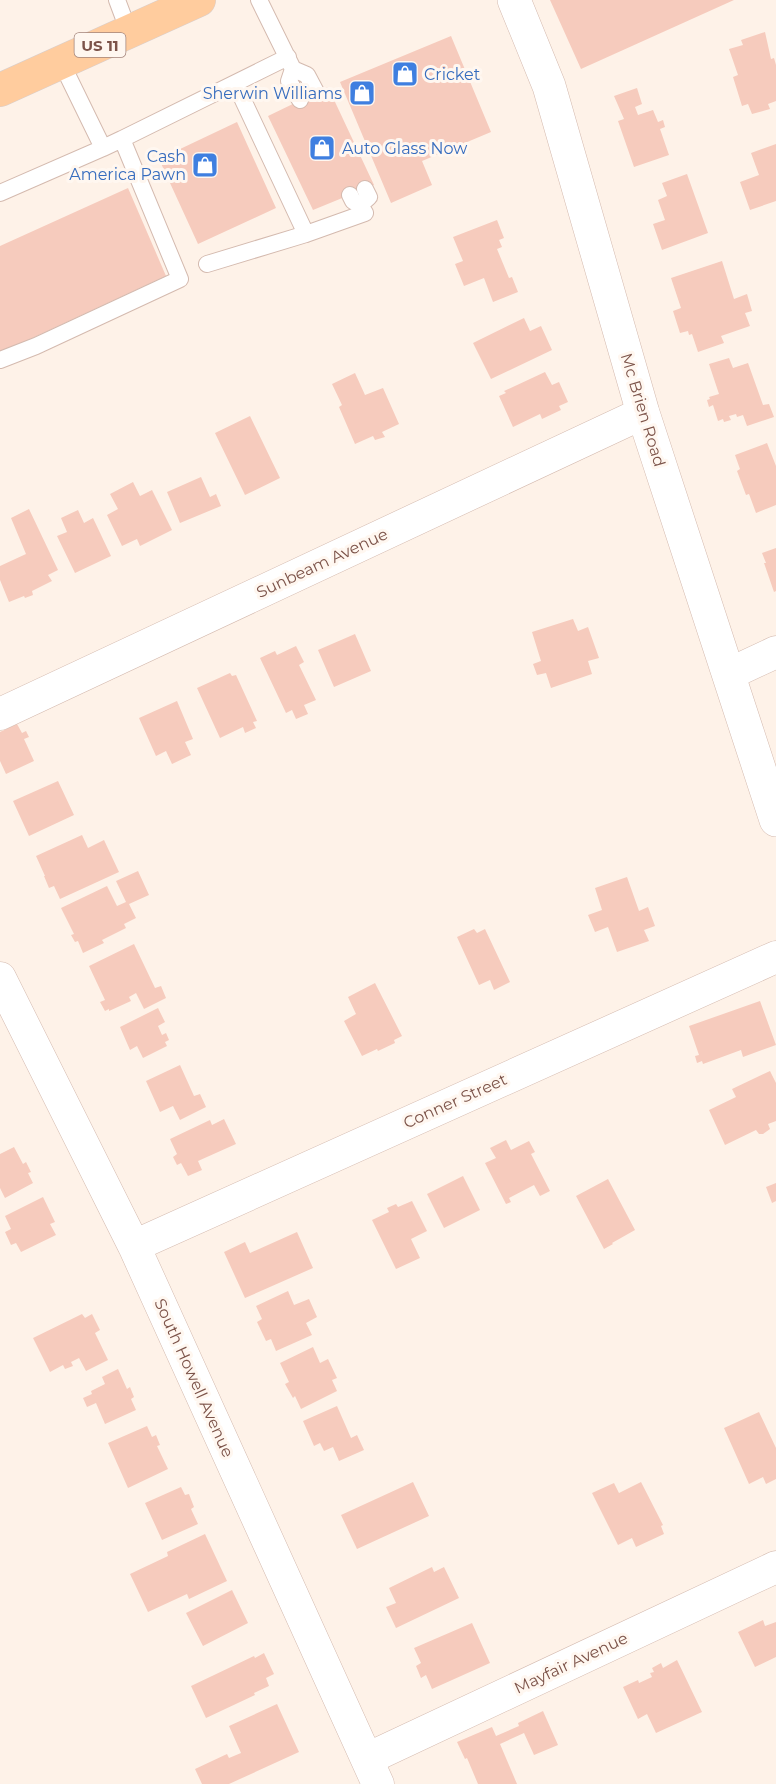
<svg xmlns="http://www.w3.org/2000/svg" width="776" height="1784" font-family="Montserrat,sans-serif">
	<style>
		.building { fill: #f6cbbd }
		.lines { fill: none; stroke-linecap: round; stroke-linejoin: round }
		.service-casing { stroke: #d4baaf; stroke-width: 18 }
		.minor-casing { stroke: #d4baaf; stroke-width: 33 }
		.tertiary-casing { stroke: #d4baaf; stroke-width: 34 }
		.primary-casing { stroke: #dacfcc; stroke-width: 34 }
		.service { stroke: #fff; stroke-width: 16 }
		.minor { stroke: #fff; stroke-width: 32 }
		.tertiary { stroke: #fff; stroke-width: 33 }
		.primary { stroke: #ffcc9e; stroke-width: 33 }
		.labels { text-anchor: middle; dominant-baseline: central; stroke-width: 6; stroke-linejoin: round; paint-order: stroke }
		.shield { fill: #fff7f0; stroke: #a3847b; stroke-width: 1.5 }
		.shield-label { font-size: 15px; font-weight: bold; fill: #7c5349 }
		.shop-label { font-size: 16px; fill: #366cbe; stroke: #fff7f0; text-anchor: start }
		.street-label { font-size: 16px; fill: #7c5349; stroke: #fff7f0 }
	</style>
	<rect width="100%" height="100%" fill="#fef2e8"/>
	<path class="building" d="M550 0H734L581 69Z
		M765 32 771 59 774 58 776 65V101L768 104 770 109 752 114 748 104 742 106 733 77 738 75 729 49 743 45 741 40Z
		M451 36 491 132 422 161 432 185 391 203 340 82Z
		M328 87 374 185 313 210 268 116Z
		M637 88 642 104 635 107 638 115 653 110 658 122 663 120 665 127 660 129 669 155 634 167 618 121 624 119 614 96Z
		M237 122 276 208 198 244 159 159Z
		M776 144V201L750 210 740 182 759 175 751 153Z
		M687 174 708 233 662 250 653 224 665 220 658 200 667 196 662 183Z
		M128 188 166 276 0 353V246Z
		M497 220 504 238 499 240 502 247 497 249 509 278 512 277 518 292 493 302 484 278 464 286 455 264 463 261 453 237Z
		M722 261 734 299 747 294 752 311 745 313 750 326 721 336 724 343 698 352 692 334 689 335 688 331 680 333 673 311 681 308 671 278Z
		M524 318 530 331 541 326 552 350 491 379 473 343Z
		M729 358 733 368 748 363 763 405 769 404 774 417 747 426 743 415 737 417 736 414 729 416 731 420 724 422 723 419 718 421 713 405 709 407 707 400 710 399 709 397 719 394 709 364Z
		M545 372 552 385 559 382 568 402 559 406 561 410 542 419 540 414 513 427 499 396 506 393 504 391Z
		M355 373 365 395 383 388 399 424 382 432 385 437 375 440 373 436 355 444 339 407 342 405 332 384Z
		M250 416 280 478 245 495 215 433Z
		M767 443 776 466V505L756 513 749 494 746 495 737 471 740 469 735 455Z
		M201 477 210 497 216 494 221 506 180 523 167 492Z
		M133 482 140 496 152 490 172 530 140 546 137 539 122 546 107 515 118 509 110 494Z
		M29 509 58 570 48 575 52 581 32 591 33 595 25 598 24 596 9 602 0 580V566L26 554 11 518Z
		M78 510 84 523 93 518 111 556 75 573 57 536 67 532 61 518Z
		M776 548V591L774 592 764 563H766L762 553Z
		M573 619 578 631 588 627 599 658 588 661 592 674 551 688 546 673 537 675 533 664 541 661 532 632Z
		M355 634 371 671 334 687 318 650Z
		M296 646 304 662 299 665 316 700 304 705 308 714 296 719 292 710 286 713 260 658 275 651 277 655Z
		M230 673 232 676 236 675 257 721 253 722 256 728 245 733 243 727 220 738 197 688Z
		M177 701 193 739 185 742 191 755 172 764 166 751 156 756 139 718Z
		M17 724 22 733 26 731 29 737 24 739 34 761 6 774 0 761V732Z
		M58 781 74 815 29 836 13 801Z
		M82 835 88 848 104 840 119 872 60 899 54 886 49 888 44 876H45L36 856Z
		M138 871 149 895 129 904 136 918 124 924 126 928 102 940 104 943 83 953 78 941 75 942 71 935 74 934 61 908 107 886 117 906 126 902 116 881Z
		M627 877 639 911 648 907 655 926 644 930 649 941 617 952 608 927 595 932 588 915 602 910 595 888Z
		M474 929 477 933 485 929 510 982 494 990 490 980 479 985 457 937Z
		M134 944 155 988 161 986 166 998 144 1009 136 993 129 997 131 1001 109 1011V1009L105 1011 100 1002 105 1000 89 966Z
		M375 983 402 1036 394 1040 395 1043 378 1051 377 1049 362 1056 344 1021 356 1014 348 997Z
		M760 1001 776 1045 743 1057 741 1050 703 1064 702 1061 697 1063 695 1056 699 1055 689 1026Z
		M158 1008 165 1022 158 1026 162 1035 166 1033 169 1040 165 1042 167 1046 143 1058 137 1046 130 1050 120 1027Z
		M180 1065 194 1096 200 1094 206 1107 180 1120 173 1106 160 1112 146 1081Z
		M770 1071 776 1083V1121L768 1124 770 1129 763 1134H759L756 1130 725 1145 709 1110 736 1097 732 1089Z
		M224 1119 236 1144 198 1161 202 1170 188 1176 181 1163 177 1165 173 1157 177 1154 170 1139 210 1120 212 1125Z
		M506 1140 511 1150 529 1141 535 1152 531 1154 550 1191 540 1196 534 1185 509 1198 511 1202 506 1204 485 1163 496 1158 490 1148Z
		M14 1147 23 1164 26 1162 31 1172 28 1173 33 1183 5 1198 0 1188V1154Z
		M463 1176 480 1210 444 1228 427 1194Z
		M608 1179 635 1230 612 1243 613 1244 604 1249 576 1196Z
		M776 1183V1201L772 1203 766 1187Z
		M43 1197 55 1222 50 1224 56 1235 21 1252 16 1243 11 1245 5 1232 11 1229 5 1216Z
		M412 1201 427 1231 411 1239 420 1258 396 1269 372 1220 389 1212 387 1208 396 1204 398 1207Z
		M297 1232 313 1268 245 1298 224 1252 245 1242 250 1253Z
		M288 1291 294 1305 309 1299 317 1317 306 1323 312 1335 276 1351 271 1339 266 1341 257 1322 262 1319 256 1306Z
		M82 1314 85 1318 92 1314 100 1330 95 1333 108 1360 86 1371 79 1358 71 1362 73 1366 65 1369 63 1365 50 1372 33 1338Z
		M313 1347 320 1363 328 1359 337 1378 332 1380 337 1391 301 1409 295 1396 293 1398 285 1384 289 1382 280 1363Z
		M118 1369 127 1389 130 1387 134 1397 131 1399 136 1410 105 1424 96 1403 87 1407 83 1398 92 1394 91 1391 105 1384 102 1377Z
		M337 1406 351 1438 357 1435 364 1450 339 1461 333 1447 324 1451 320 1443 314 1446 303 1421Z
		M759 1412 776 1448V1479L766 1484 763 1477 749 1484 724 1428Z
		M147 1426 152 1437 156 1435 160 1445 157 1446 168 1469 128 1488 108 1443Z
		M413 1482 429 1516 357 1549 341 1515Z
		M641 1482 663 1525 661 1526 664 1534 636 1547 632 1538 618 1545 592 1493 614 1483 619 1493Z
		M181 1487 185 1495 189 1494 194 1507 191 1509 198 1524 162 1540 145 1503Z
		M205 1534 227 1581 189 1599 187 1594 148 1612 130 1574 168 1556 167 1552Z
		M432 1567 434 1572 444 1567 459 1598 396 1628 386 1607 396 1603 389 1588Z
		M232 1590 248 1623 203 1646 186 1613Z
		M763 1620 765 1626 776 1622V1657L755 1667 738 1632Z
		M472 1623 490 1663 432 1689 426 1675 421 1678 416 1666 421 1663 414 1648Z
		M264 1653 274 1674 266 1678 269 1686 254 1693 255 1695 206 1718 191 1686 254 1656 255 1658Z
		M677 1660 702 1712 656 1733 647 1714 638 1719 623 1687 638 1680 639 1683 652 1677 650 1673 654 1672 652 1668 661 1663 663 1668Z
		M277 1704 299 1752 229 1784H202L195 1769 227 1754 229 1758 241 1753 229 1726Z
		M543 1711 558 1745 534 1755 524 1733 500 1744 517 1784H478L467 1758 465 1759 457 1742 492 1727 496 1736 519 1726 518 1723Z"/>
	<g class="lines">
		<defs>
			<path id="service" d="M117 0 129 32
				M259 0 293 69 289 81 300 100
				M293 69 307 75 316 92
				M236 85 306 234
				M122 139 288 57
				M0 193 103 148 61 62
				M360 205 369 197 365 189
				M207 264 306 234 365 213 360 205 353 201 350 195
				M0 360 36 346 180 279 122 139 103 148"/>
			<path id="minor" d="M729 674 776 652
				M0 714 643 413
				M0 978 134 1246 378 1784
				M134 1246 776 957
				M367 1759 776 1567"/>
			<path id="tertiary" d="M514 0 549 86 643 413 776 820"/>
			<path id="primary" d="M0 90 199 0"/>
		</defs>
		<use href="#service" class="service-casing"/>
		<use href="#minor" class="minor-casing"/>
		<use href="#tertiary" class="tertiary-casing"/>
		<use href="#primary" class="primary-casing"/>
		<use href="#service" class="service"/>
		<use href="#minor" class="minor"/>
		<use href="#tertiary" class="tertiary"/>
		<use href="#primary" class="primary"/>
	</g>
	<defs>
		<symbol id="shop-square" viewBox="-11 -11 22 22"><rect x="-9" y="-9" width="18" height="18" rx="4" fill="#3f7fe0" stroke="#fff7f0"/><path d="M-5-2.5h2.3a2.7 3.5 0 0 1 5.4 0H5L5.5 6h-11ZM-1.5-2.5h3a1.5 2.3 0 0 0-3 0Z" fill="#fff"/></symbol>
	</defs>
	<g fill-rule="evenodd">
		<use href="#shop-square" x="390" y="59" width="30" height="30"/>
		<use href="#shop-square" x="347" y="78" width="30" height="30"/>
		<use href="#shop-square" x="307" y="133" width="30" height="30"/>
		<use href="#shop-square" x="190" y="150" width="30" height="30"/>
	</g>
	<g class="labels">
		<rect class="shield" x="74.5" y="33" width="51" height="24" rx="4.5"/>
		<g class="shield-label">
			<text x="100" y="45">US 11</text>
		</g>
		<g class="shop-label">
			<text x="424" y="74">Cricket</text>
			<text x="342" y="93" text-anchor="end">Sherwin Williams</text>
			<text x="342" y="148">Auto Glass Now</text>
			<text x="186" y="156" text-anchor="end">Cash<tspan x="186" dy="18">America Pawn</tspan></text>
		</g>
		<g class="street-label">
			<text transform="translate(643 410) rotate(73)">Mc Brien Road</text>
			<text transform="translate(322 563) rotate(-25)">Sunbeam Avenue</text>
			<text transform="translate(455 1101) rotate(-24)">Conner Street</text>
			<text transform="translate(194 1378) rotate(66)">South Howell Avenue</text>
			<text transform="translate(571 1663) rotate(-25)">Mayfair Avenue</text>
		</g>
	</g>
</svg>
